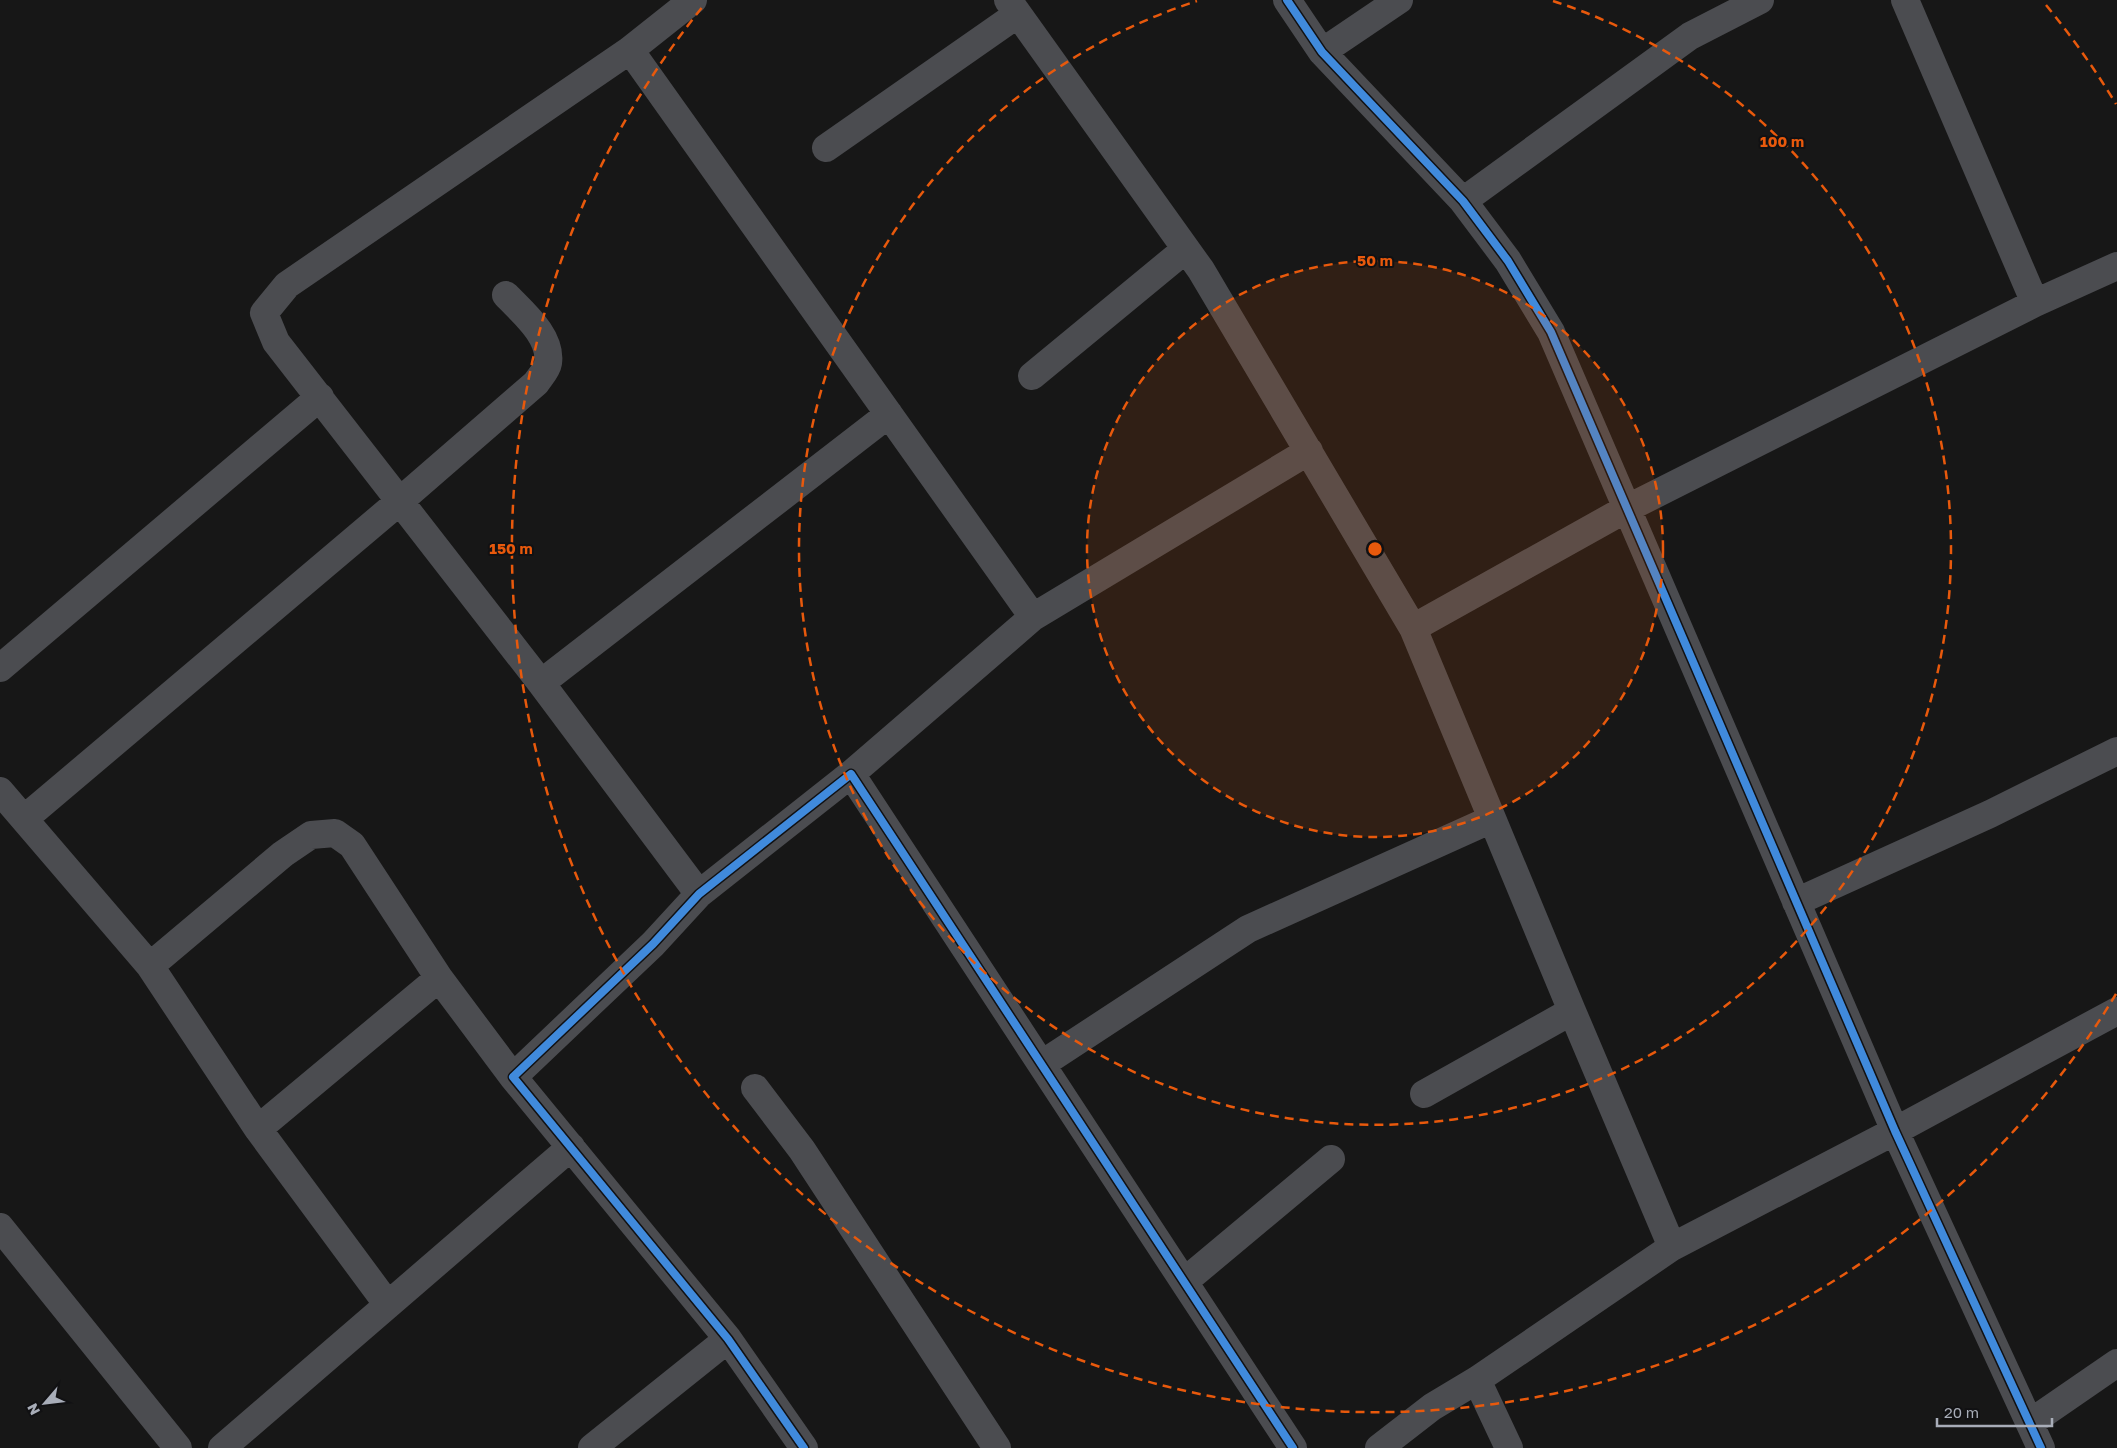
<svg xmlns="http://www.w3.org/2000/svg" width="2117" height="1448" font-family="'Golos Text',sans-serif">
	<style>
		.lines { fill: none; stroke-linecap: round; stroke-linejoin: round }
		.street { stroke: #4b4c50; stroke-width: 28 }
		.cycleway-casing { stroke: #111113; stroke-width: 11 }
		.cycleway { stroke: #408adc; stroke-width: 8 }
		.ring { fill: none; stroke: #e8590c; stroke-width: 2.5; stroke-dasharray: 9 6 }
		.centre { fill: #e8590c; stroke: #111113; stroke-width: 2.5 }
		.ring-label { font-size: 15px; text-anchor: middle; font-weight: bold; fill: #e8590c; stroke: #111113; stroke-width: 4; stroke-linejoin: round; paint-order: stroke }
	</style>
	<rect width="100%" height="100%" fill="#171717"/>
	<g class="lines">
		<path class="street" d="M693 0 630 50 287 285 264 313 276 342 541 683 699 894
			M1008 0 1201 270 1413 628 1572 1011 1672 1247
			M1287 0 1322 52 1463 201 1508 261 1551 332 1895 1131 2041 1448
			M1905 0 2035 303
			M630 50 1033 617 851 774
			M1322 52 1399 0
			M826 148 1018 14
			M1463 201 1690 36 1760 0
			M1032 376 1186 249
			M1033 617 1309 451
			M1413 628 1626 509 2035 303 2117 266
			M0 668 320 397
			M541 683 889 414
			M0 791 150 966 258 1129 388 1305
			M24 819 400 501 536 383C539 378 547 370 548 363 552 336 522 312 506 295
			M1796 902 1990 814 2117 751
			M150 966 283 854 311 835 335 833 352 845 439 978
			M1042 1064 1248 929 1492 819
			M755 1088 802 1150 997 1448
			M1424 1094 1572 1011
			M258 1129 439 978 513 1077
			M0 1227 178 1448
			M1185 1281 1331 1159
			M1477 1380 1509 1448
			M2030 1423 2117 1363
			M222 1448 571 1147
			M592 1448 728 1339
			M804 1448 728 1339 513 1077 653 944 699 894 851 774 1293 1448
			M1379 1448 1432 1407 1477 1380 1672 1247 1895 1131 2117 1011"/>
		<defs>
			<path id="cycleway" d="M1287 0 1322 52 1463 201 1508 261 1551 332 1895 1131 2041 1448
				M804 1448 728 1339 513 1077 653 944 699 894 851 774 1293 1448"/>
		</defs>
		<use href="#cycleway" class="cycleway-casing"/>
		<use href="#cycleway" class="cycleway"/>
	</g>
	<circle cx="1375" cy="549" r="288" fill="#e8590c" fill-opacity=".12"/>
	<g class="ring">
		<circle cx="1375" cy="549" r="288"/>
		<path d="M1553 1A576 576 0 1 1 1197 1"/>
		<path d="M2116 994A864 864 0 1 1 704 5M2046 5A864 864 0 0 1 2116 104"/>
	</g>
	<circle cx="1375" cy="549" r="8" class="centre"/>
	<g class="ring-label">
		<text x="1782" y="147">100 m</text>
		<text x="1375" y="266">50 m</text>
		<text x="511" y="554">150 m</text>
	</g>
	<g transform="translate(45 1403) rotate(242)" stroke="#111113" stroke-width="4" paint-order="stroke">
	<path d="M0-4L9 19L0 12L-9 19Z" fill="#a8adb8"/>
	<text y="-8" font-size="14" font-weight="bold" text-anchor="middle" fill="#a8adb8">N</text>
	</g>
	<path d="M1937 1418v8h115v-8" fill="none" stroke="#a8adb8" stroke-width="2.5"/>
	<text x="1944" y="1418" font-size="15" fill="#a8adb8" stroke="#111113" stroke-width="4" paint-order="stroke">20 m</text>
</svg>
